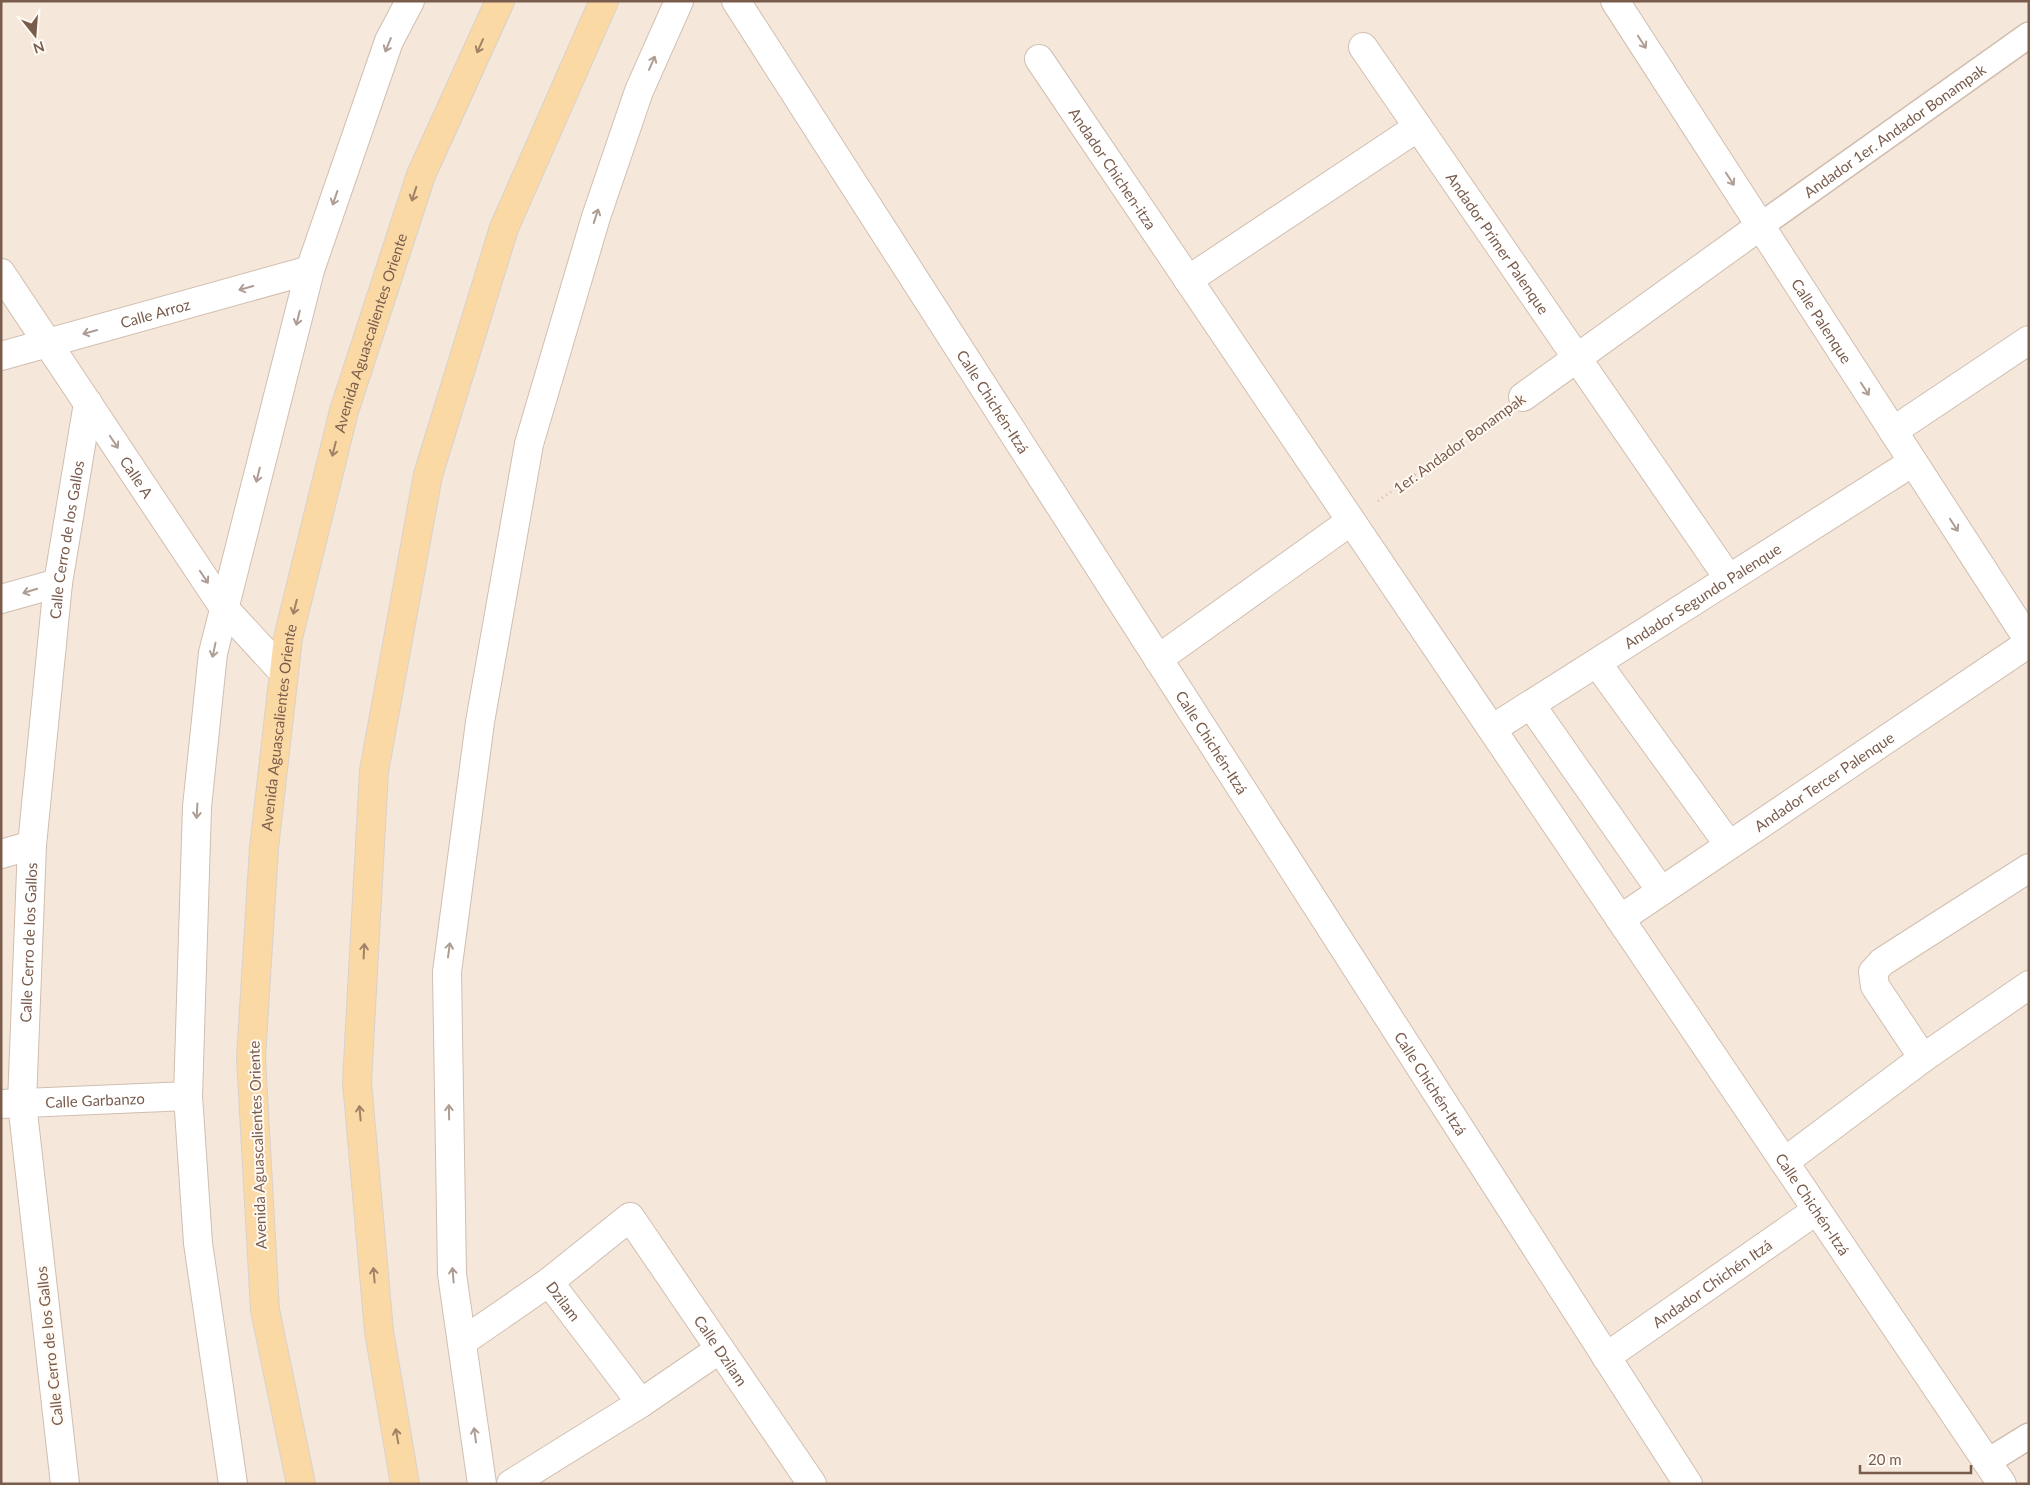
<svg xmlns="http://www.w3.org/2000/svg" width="2030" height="1485" font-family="Lato,sans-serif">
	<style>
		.residential { fill: #f5e8da }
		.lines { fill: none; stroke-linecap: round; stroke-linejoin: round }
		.pedestrian-casing { stroke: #d1beb0; stroke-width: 28 }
		.minor-casing { stroke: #d1beb0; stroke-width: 30 }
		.tertiary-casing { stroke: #d1beb0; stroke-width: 30 }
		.primary-casing { stroke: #dad1cd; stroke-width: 30 }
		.path { stroke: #d9b8a5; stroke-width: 3; stroke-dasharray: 1 4; stroke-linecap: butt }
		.pedestrian { stroke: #fff; stroke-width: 25 }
		.minor { stroke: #fff; stroke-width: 28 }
		.tertiary { stroke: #fff; stroke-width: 28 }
		.primary { stroke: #fbd9a5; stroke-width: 28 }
		.oneway { stroke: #af9d94 }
		.oneway2 { stroke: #a18267 }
		.labels { text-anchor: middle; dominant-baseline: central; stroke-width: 4; stroke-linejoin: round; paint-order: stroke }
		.street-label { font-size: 15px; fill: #7a5c4d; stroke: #fffaf3 }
	</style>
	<rect width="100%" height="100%" fill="#fdf6ec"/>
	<path class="residential" d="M1 1H2029V1484H1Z"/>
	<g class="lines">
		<defs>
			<g id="pedestrian">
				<path id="s1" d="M1760 226 2029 35"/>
				<path d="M1987 1462 2029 1436"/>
			</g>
			<g id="minor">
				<path id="s2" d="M736 1 1688 1484"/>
				<path id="s3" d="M1615 1 2029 641"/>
				<path id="s4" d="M1363 47 1729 579"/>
				<path id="s5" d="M1039 59 2002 1484"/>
				<path id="s6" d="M1 273 224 608 284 673"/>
				<path d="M1188 280 1418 127"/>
				<path id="s7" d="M1 356 310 270"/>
				<path d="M1523 397 1760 226"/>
				<path d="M1893 431 2029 340"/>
				<path d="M1 599 58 583"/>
				<path d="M1158 659 1351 521"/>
				<path d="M1597 663 1729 845"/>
				<path d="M1531 705 1661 891"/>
				<path id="s8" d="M1492 729 1913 462"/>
				<path d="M1 854 32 845"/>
				<path id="s9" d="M1620 919 2029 643"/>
				<path d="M1923 1058 1875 986 1873 972 1882 962 2029 868"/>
				<path id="s10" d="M1 1104 188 1096"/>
				<path d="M1784 1162 1923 1058 2029 985"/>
				<path id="s11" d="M549 1282 641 1403"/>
				<path id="s12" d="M462 1342 549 1282 630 1217 812 1484"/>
				<path id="s13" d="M1606 1357 1817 1210"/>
				<path id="s14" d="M65 1484 22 1103 32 845 58 583 88 403"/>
				<path d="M511 1484 641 1403 720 1349"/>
			</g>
			<path id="tertiary" d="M233 1484 198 1243 188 1096 197 807 213 653 310 270 389 41 410 1
				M482 1484 452 1274 447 972 480 722 529 444 596 217 639 91 679 1"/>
			<g id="primary">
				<path id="s15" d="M301 1484 265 1310 251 1058 264 848 288 638 344 411 421 175 500 1"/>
				<path d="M405 1484 379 1331 357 1082 374 771 428 475 504 228 604 1"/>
			</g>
		</defs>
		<use href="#pedestrian" class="pedestrian-casing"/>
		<use href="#minor" class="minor-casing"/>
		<use href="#tertiary" class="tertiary-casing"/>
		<use href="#primary" class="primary-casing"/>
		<path class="path" d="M1378 501 1496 416"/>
		<use href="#pedestrian" class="pedestrian"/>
		<use href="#minor" class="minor"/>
		<use href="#tertiary" class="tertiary"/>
		<use href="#primary" class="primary"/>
	</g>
	<defs><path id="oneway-shaft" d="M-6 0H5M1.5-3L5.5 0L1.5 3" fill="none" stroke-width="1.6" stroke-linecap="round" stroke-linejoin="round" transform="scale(1.25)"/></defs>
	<g class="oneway">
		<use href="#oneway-shaft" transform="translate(1642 42) rotate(57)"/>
		<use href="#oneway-shaft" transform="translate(388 45) rotate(112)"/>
		<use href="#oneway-shaft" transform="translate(652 63) rotate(-66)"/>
		<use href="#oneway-shaft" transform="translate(1730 179) rotate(57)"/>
		<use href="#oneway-shaft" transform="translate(335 198) rotate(109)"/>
		<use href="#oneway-shaft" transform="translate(596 216) rotate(-72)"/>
		<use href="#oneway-shaft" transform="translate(246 288) rotate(164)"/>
		<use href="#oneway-shaft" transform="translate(298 318) rotate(104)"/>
		<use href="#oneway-shaft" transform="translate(90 332) rotate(164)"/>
		<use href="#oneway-shaft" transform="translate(1865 389) rotate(57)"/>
		<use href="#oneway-shaft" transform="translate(114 442) rotate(56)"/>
		<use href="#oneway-shaft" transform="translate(258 475) rotate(104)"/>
		<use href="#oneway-shaft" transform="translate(1954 525) rotate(57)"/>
		<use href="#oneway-shaft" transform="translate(204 577) rotate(56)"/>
		<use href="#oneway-shaft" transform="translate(30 591) rotate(163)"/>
		<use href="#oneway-shaft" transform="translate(214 650) rotate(102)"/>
		<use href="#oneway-shaft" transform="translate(197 811) rotate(93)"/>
		<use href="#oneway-shaft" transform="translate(449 950) rotate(-82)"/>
		<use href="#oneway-shaft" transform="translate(449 1112) rotate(-91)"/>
		<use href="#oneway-shaft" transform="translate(453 1275) rotate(-95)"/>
		<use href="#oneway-shaft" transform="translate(475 1435) rotate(-98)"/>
	</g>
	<g class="oneway2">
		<use href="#oneway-shaft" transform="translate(480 46) rotate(114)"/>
		<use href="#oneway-shaft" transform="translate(414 194) rotate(108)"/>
		<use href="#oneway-shaft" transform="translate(334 449) rotate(104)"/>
		<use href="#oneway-shaft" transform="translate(295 607) rotate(104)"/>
		<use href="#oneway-shaft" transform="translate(364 951) rotate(-87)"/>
		<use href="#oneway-shaft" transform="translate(360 1113) rotate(-95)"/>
		<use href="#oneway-shaft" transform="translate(374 1275) rotate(-95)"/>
		<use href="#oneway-shaft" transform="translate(397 1436) rotate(-100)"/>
	</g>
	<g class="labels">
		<g class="street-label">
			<text stroke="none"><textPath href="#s1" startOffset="165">Andador 1er. Andador Bonampak</textPath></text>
			<text stroke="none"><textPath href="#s5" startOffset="132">Andador Chichen-itza</textPath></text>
			<text stroke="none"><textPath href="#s4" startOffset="238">Andador Primer Palenque</textPath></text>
			<text stroke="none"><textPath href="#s7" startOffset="160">Calle Arroz</textPath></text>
			<text stroke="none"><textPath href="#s3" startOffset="381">Calle Palenque</textPath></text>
			<text stroke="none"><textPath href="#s15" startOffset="1168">Avenida Aguascalientes Oriente</textPath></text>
			<text stroke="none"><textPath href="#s2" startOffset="476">Calle Chichén-Itzá</textPath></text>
			<text transform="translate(1459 443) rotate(-36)">1er. Andador Bonampak</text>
			<text stroke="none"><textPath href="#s6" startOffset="245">Calle A</textPath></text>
			<text stroke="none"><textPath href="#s14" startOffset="949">Calle Cerro de los Gallos</textPath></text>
			<text stroke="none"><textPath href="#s8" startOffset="249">Andador Segundo Palenque</textPath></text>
			<text stroke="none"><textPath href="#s15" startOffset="762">Avenida Aguascalientes Oriente</textPath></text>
			<text stroke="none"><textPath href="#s2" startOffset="881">Calle Chichén-Itzá</textPath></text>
			<text stroke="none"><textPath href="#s9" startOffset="246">Andador Tercer Palenque</textPath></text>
			<text stroke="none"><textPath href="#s14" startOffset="544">Calle Cerro de los Gallos</textPath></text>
			<text stroke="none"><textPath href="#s2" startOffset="1286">Calle Chichén-Itzá</textPath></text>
			<text stroke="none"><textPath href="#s10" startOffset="94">Calle Garbanzo</textPath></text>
			<text transform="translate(257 1145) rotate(-92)">Avenida Aguascalientes Oriente</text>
			<text stroke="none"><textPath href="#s5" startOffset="1382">Calle Chichén-Itzá</textPath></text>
			<text stroke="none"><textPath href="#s13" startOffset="129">Andador Chichén Itzá</textPath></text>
			<text stroke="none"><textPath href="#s11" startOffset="24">Dzilam</textPath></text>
			<text transform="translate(49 1346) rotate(-96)">Calle Cerro de los Gallos</text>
			<text stroke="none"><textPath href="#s12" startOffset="371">Calle Dzilam</textPath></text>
		</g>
	</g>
	<rect width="2030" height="1485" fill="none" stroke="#7a5c4d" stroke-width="5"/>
	<g transform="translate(35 35) rotate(163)" stroke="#fffaf3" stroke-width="4" paint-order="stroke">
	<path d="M0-4L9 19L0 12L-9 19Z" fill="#7a5c4d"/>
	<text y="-8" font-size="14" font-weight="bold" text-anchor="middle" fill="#7a5c4d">N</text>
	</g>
	<path d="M1860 1465v8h111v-8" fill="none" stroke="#7a5c4d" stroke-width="2.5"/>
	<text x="1868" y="1465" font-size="15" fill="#7a5c4d" stroke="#fffaf3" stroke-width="4" paint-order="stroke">20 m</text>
</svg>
